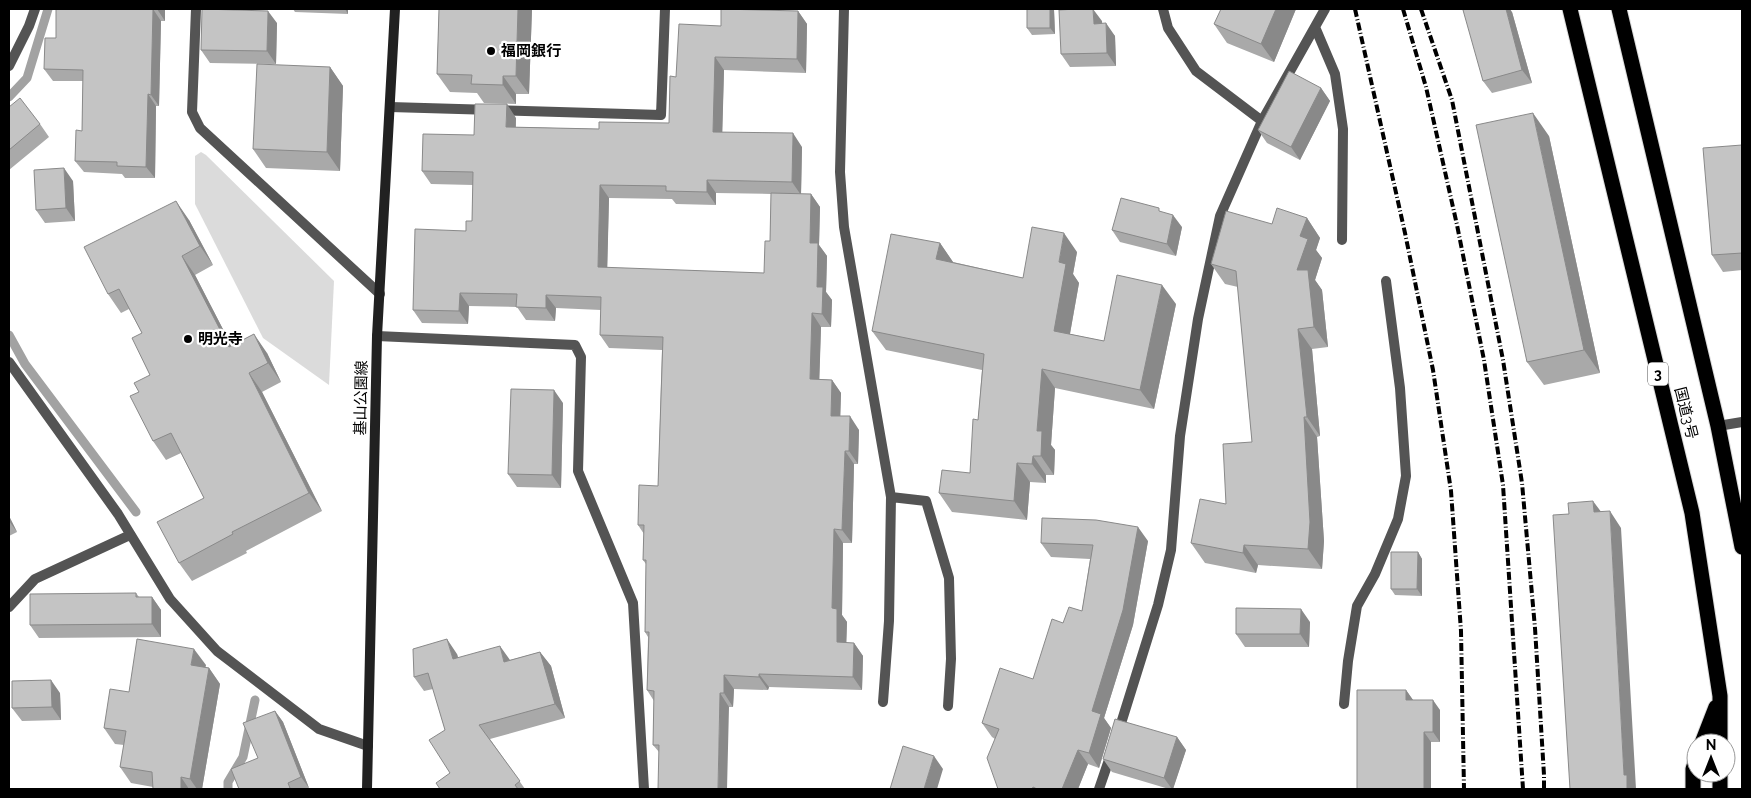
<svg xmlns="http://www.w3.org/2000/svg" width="1751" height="798" font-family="Raleway,'Noto Sans JP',sans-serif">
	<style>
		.green { fill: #dbdbdb }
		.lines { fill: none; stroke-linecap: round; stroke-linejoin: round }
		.stream { stroke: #a2a2a2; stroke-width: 9 }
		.highway-casing { stroke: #dbdbdb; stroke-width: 17 }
		.street { stroke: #545454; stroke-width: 10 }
		.secondary { stroke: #212121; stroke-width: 10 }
		.highway { stroke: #000; stroke-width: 15 }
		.rail { stroke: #000; stroke-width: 4; stroke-dasharray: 8 2.5 1 2.5; stroke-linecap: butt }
		.wall { fill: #a9a9a9; fill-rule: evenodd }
		.shaded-wall { fill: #898989 }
		.building { fill: #c4c4c4; stroke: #898989 }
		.poi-dot { fill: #000; stroke: #fff; stroke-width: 2 }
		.labels { text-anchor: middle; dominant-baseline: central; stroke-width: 4.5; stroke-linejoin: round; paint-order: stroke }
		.shield { fill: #fff; stroke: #4c4c4c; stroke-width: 1 }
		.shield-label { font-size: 14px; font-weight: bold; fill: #000 }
		.poi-label { font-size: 15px; font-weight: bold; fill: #000; stroke: #fff; text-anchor: start }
		.street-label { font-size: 15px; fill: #000; stroke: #fff }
	</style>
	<rect width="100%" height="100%" fill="#fff"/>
	<path class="green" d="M201 152 206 155 334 281 329 385 263 338 195 204V156Z"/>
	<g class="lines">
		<path class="stream" d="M9 97 27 78 48 9
			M9 335 25 364 136 512
			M228 789V782L243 757 255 700"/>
		<defs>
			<path id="highway" d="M1570 9 1692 513 1720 696V743
				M1619 9 1718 426 1742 547
				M1702 743 1716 707
				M1693 789V769L1696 760
				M1720 789V773"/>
		</defs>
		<use href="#highway" class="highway-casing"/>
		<path class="street" d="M196 9 192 112 200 128 380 294
			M844 9 840 172 844 227 891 497 889 621 883 702
			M1163 9 1168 28 1196 71 1262 121
			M1315 27 1335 74 1343 129 1342 240
			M9 66 29 26 35 9
			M390 107 661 115 665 9
			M377 336 575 345 581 357 578 471 633 603 644 789
			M9 362 118 514 170 599 217 651 319 729 368 746
			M1718 426 1742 422
			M891 497 926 501 949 578 951 659 948 706
			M9 607 35 579 130 535
			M1344 704 1348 661 1357 606 1375 574 1398 519 1406 476 1400 388 1386 281
			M1118 733 1158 605 1171 550 1180 436 1198 319 1220 216 1262 121 1325 9
			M1099 789 1111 754"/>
		<path class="secondary" d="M367 789 377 336 395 9"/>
		<use href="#highway" class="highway"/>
		<path class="rail" d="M1355 9 1405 233 1433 370 1451 491 1461 631 1464 789
			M1403 9 1426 87 1457 225 1484 360 1503 485 1523 789
			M1421 9 1452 100 1503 360 1522 483 1535 628 1544 775V789"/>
	</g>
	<path class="wall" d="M56 9H165V21H161L159 106H156L155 178H125L122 174 84 172 75 161 82 131 83 81H53L44 69 56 38Z
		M293 9H348V14L295 12Z
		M439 9H532L529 94H516V104L484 103 477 93 450 92 437 74Z
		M1027 9H1054L1055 34 1032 35 1027 28Z
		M1296 9 1274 62 1227 43 1214 24Z
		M798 11 807 24 806 73 724 70 722 132 802 147 801 194H811L820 207 819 245 827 256 826 292 832 300 831 327H821L819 379 832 380 841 393 840 416 859 430 858 464H854L852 543H843L842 615 847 622 846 643H854L863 656 862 690 769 687 768 690 734 689 733 707H729L659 752 653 745 654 701 647 690 648 637 645 632 646 564 643 560 644 534 638 525 658 486 662 350 609 348 600 335 601 310 556 308 555 321 526 320 517 307 469 306 468 324 422 323 413 310 472 221 473 185 431 184 422 171 474 135 516 118V127L599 129 669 123 676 77 721 26ZM716 193 771 194 770 241 764 273 607 268 609 198 672 199 676 204 716 205Z
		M1512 12 1532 83 1492 93 1483 81Z
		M1102 21V24L1115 36 1116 66 1070 67 1061 54Z
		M277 23 276 64 210 63 201 50Z
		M330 67 343 86 340 171 266 168 253 149Z
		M1321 88 1330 101 1300 160 1267 143 1258 130Z
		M9 107 40 124 49 137 9 170Z
		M1549 136 1600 373 1544 385 1527 362Z
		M1742 145V270L1723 272 1712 255Z
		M73 181 75 221 45 223 36 210Z
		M1307 218 1320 238 1316 250 1322 258 1315 280 1322 290 1328 347 1312 349 1320 436 1317 437 1324 541 1322 569 1258 565 1256 573 1205 563 1191 543 1226 504 1252 442 1238 287 1225 284 1211 264 1272 224Z
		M189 220 213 265 195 275 231 345 267 353 281 382 262 392 322 511 246 551 247 553 192 581 179 563 204 498 181 453 166 460 153 441 139 392 150 375 142 333 129 309 121 313 108 294Z
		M1182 227 1176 256 1120 242 1112 230Z
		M940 243 953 262 1023 278 1077 252 1073 274 1079 283 1070 334 1104 341 1176 304 1154 409 1055 388 1051 445 1055 450 1054 475H1046V483L1030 482 1027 520 952 512 939 493 970 473 978 420 982 370 886 350 872 331Z
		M563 403 561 488 517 487 508 474Z
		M9 516 17 532 9 536Z
		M1148 541 1133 625 1104 718 1111 728 1099 768 1088 764 1078 789H998L995 739 992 737 982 723 1033 679 1063 623 1082 611 1090 559 1051 557 1041 543Z
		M1418 552 1422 559V596L1395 595 1391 589Z
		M136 593 139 597H152L161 610V637L39 638 30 625Z
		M1310 622 1309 647H1245L1236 634Z
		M540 652 551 666 565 718 490 739 525 789H440L450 773 445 730 433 689 424 691 414 677 457 654 458 658 510 660Z
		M206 665 205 667 209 668 220 684 202 789H153V787L131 783 120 767 124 745 115 744 104 728 129 692Z
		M1406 690 1413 700 1440 710V742H1431V789Z
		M60 693 61 720 22 721 12 708Z
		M275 711 283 722 309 788 307 789H239L258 758Z
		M1177 737 1186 750 1173 789H1169L1112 772 1103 759Z"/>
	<path class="shaded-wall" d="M153 9 161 21 159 106 151 95Z
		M157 9H165V21Z
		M345 9H348V14Z
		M518 9H532L529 94 516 76Z
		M1050 9H1054V10L1055 34 1050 28Z
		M1093 9 1102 21 1103 37 1094 24Z
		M1276 9H1296L1274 62 1261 44Z
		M1506 9H1510L1512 12 1532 83 1522 70Z
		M268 11 277 23 276 64 267 51Z
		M798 11 807 24 806 73 797 59Z
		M1106 23 1115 36 1116 66 1107 53Z
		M715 57 724 70 722 145 713 132Z
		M330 67 343 86 340 171 327 152Z
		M503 76 516 94V104L503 85Z
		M1321 88 1330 101 1300 160 1291 147Z
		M148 94 156 106 155 178 146 167Z
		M507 104 516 118 515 140 506 127Z
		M1533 113 1549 136 1600 373 1584 350Z
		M793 133 802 147 801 195 792 182Z
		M64 168 73 181 75 221 66 208Z
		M707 180 716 193V205L707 192Z
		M600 185 609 198 607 280 598 267Z
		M811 194 820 207 819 245 827 256 826 292 832 300 831 327 822 314 817 287 810 243Z
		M176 201 189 220 213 265 200 246Z
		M1173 215 1182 227 1176 256 1167 244Z
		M1307 218 1320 238 1316 250 1322 258 1315 280 1322 290 1328 347 1314 327 1297 270 1300 236Z
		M1064 233 1077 252 1073 274 1079 283 1067 350 1054 331 1059 262Z
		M940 243 953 262 950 278 936 259Z
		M182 256 195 275 242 366 229 347Z
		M1162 285 1176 304 1154 409 1140 390Z
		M460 293 469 306 468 324 459 311Z
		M546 295 556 308 555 321 546 308Z
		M812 313 821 327 819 392 810 379Z
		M1298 329 1312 349 1320 436 1307 417Z
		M254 334 267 353 281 382 268 363Z
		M1042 369 1055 388 1051 445 1055 450 1054 475 1041 456 1037 431Z
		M249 373 262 392 322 511 309 493Z
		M832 380 841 393 840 429 831 416Z
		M554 390 563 403 561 488 552 475Z
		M850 416 859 430 858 464 849 451Z
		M1304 417 1317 437 1324 541 1322 569 1308 549Z
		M845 451 854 464 852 543 842 530Z
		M1033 456 1046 475V483L1032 464Z
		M1017 463 1030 482 1027 520 1014 501Z
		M1593 501 1605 517 1594 512Z
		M1610 511 1621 528 1636 789H1627L1624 775Z
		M9 516 17 532 9 521Z
		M1138 527 1148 541 1133 625 1104 718 1111 728 1099 768 1089 753 1092 711Z
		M834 529 843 543 842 615 847 622 846 656 837 642 832 608Z
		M1244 545 1258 565 1256 573 1243 553Z
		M1418 552 1422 559V596L1417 589Z
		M152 597 161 610V637L152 624Z
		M1301 609 1310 622 1309 647 1300 634Z
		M447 639 457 654 463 674 453 659Z
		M854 643 863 656 862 690 853 677Z
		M500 646 510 660 504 662Z
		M194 649 206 665 202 681 191 665Z
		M540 652 551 666 565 718 555 704Z
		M209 668 220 684 202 789H197L190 779Z
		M759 674 769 687 768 690 759 677Z
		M724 675 734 689 733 707 724 693Z
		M51 680 60 693 61 720 52 707Z
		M1406 690 1413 700H1406Z
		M720 693 729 707 727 789H718Z
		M1433 700 1440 710V742L1433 732Z
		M275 711 283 722 309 788 301 777Z
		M1424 732 1431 742V789H1424Z
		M1177 737 1186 750 1173 789H1172L1164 778Z
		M1078 750 1088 764 1078 789H1062Z
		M934 756 943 769 937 789H924Z
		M181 777 189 789H181Z"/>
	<path class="building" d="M56 9H157H153L151 95 148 94 146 167 117 166V162L75 161 76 130 82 131 83 70 44 69 45 38H56Z
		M202 9 268 11 267 51 201 50Z
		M439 9H518L516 76H503V85L471 84 472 75 437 74Z
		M721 9 798 11 797 59 715 57 713 132 793 133 792 182 707 180V192L666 191V186L600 185 598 267 764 273 765 241H770L771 193 811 194 810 243H818L817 287H823L822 314 812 313 810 379 832 380 831 416H850L849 451H845L842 530 834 529 832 608 837 609V642L854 643 853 677 759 674V677L724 675V693H720L718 789H658L659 745H653L654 691 647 690 649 632H645L646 560H643L644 525H638L639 485 658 486 663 337 600 335 601 297 546 295V308L516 307 517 294 460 293 459 311 413 310 415 229 466 231V221H472L473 172 422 171 423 134 474 135 475 104H507L506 127 599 129V122L669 123 670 76 676 77 679 24 721 26Z
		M1027 9H1050V28H1027Z
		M1077 9H1093L1094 24 1106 23 1107 53 1061 54 1059 10Z
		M1221 9H1276L1261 44 1214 24Z
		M1466 9H1506L1522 70 1483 81 1463 10Z
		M257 64 330 67 327 152 253 149Z
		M1289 71 1321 88 1291 147 1258 130Z
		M20 98 40 124 9 150V107Z
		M1533 113 1584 350 1527 362 1476 125Z
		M1742 145V253L1712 255 1703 148Z
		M64 168 66 208 36 210 34 170Z
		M1121 198 1159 208V211L1173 215 1167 244 1112 230Z
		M176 201 200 246 182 256 229 347 254 334 268 363 249 373 309 493 232 532 233 534 179 563 157 522 204 498 171 433 153 441 130 396 139 392 134 383 150 375 132 338 142 333 119 289 108 294 84 247Z
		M1277 208 1307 218 1300 236 1308 239 1297 270H1308L1314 327 1298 329 1307 417H1304L1310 522 1308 549 1244 545 1243 553 1191 543 1200 499 1226 504 1223 444 1252 442 1236 271 1211 264 1226 211 1272 224Z
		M1032 227 1064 233 1059 262 1066 264 1054 331 1104 341 1117 275 1162 285 1140 390 1042 369 1037 431H1042L1041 456H1033L1032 464 1017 463 1014 501 939 493 942 470 970 473 973 419 978 420 984 354 872 331 891 234 940 243 936 259 1023 278Z
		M511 389 554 390 552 475 508 474Z
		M1593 501 1594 512 1610 511 1624 775H1627V789H1570L1553 515 1569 514 1568 503Z
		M1042 518 1096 520 1138 527 1123 610 1092 711 1101 714 1089 753 1078 750 1062 789H1037L1033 787 1032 789H998L987 758 999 729 982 723 1000 668 1033 679 1052 619 1063 623 1069 607 1082 611 1093 545 1041 543Z
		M1391 552H1418L1417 589H1391Z
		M136 593V597H152V624L30 625V594Z
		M1236 608 1301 609 1300 634H1236Z
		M137 639 194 649 191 665 209 668 190 779 181 777V789H153L152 772 120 767 126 731 104 728 110 689 129 692Z
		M447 639 453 659 500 646 504 662 540 652 555 704 479 725 520 781 515 785 518 789H440L436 783 450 773 429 740 445 730 428 673 414 677 413 649Z
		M51 680 52 707 12 708V681Z
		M1357 690H1406V700H1433V732H1424V789H1357Z
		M275 711 301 777 288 783 290 788 287 789H239L231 769 258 758 243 723Z
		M1115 719 1177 737 1164 778 1103 759Z
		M903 746 934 756 924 789H890Z"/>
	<g class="poi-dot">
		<circle cx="491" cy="51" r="5"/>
		<circle cx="188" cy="339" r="5"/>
	</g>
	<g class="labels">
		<rect class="shield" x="1648" y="362.5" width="20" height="23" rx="4"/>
		<g class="shield-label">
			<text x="1658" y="374">3</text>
		</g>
		<g class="poi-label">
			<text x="501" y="51">福岡銀行</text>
			<text x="198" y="339">明光寺</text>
		</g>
		<g class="street-label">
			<text transform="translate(361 398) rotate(-89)">基山公園線</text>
			<text transform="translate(1686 413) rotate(76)">国道3号</text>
		</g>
	</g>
	<rect width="1751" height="798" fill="none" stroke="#000000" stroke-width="20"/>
	<g transform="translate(1711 758)"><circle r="24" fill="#ffffff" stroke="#999999"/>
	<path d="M0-4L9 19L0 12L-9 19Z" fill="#000000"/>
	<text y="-8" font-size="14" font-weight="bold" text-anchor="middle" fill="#000000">N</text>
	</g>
</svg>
